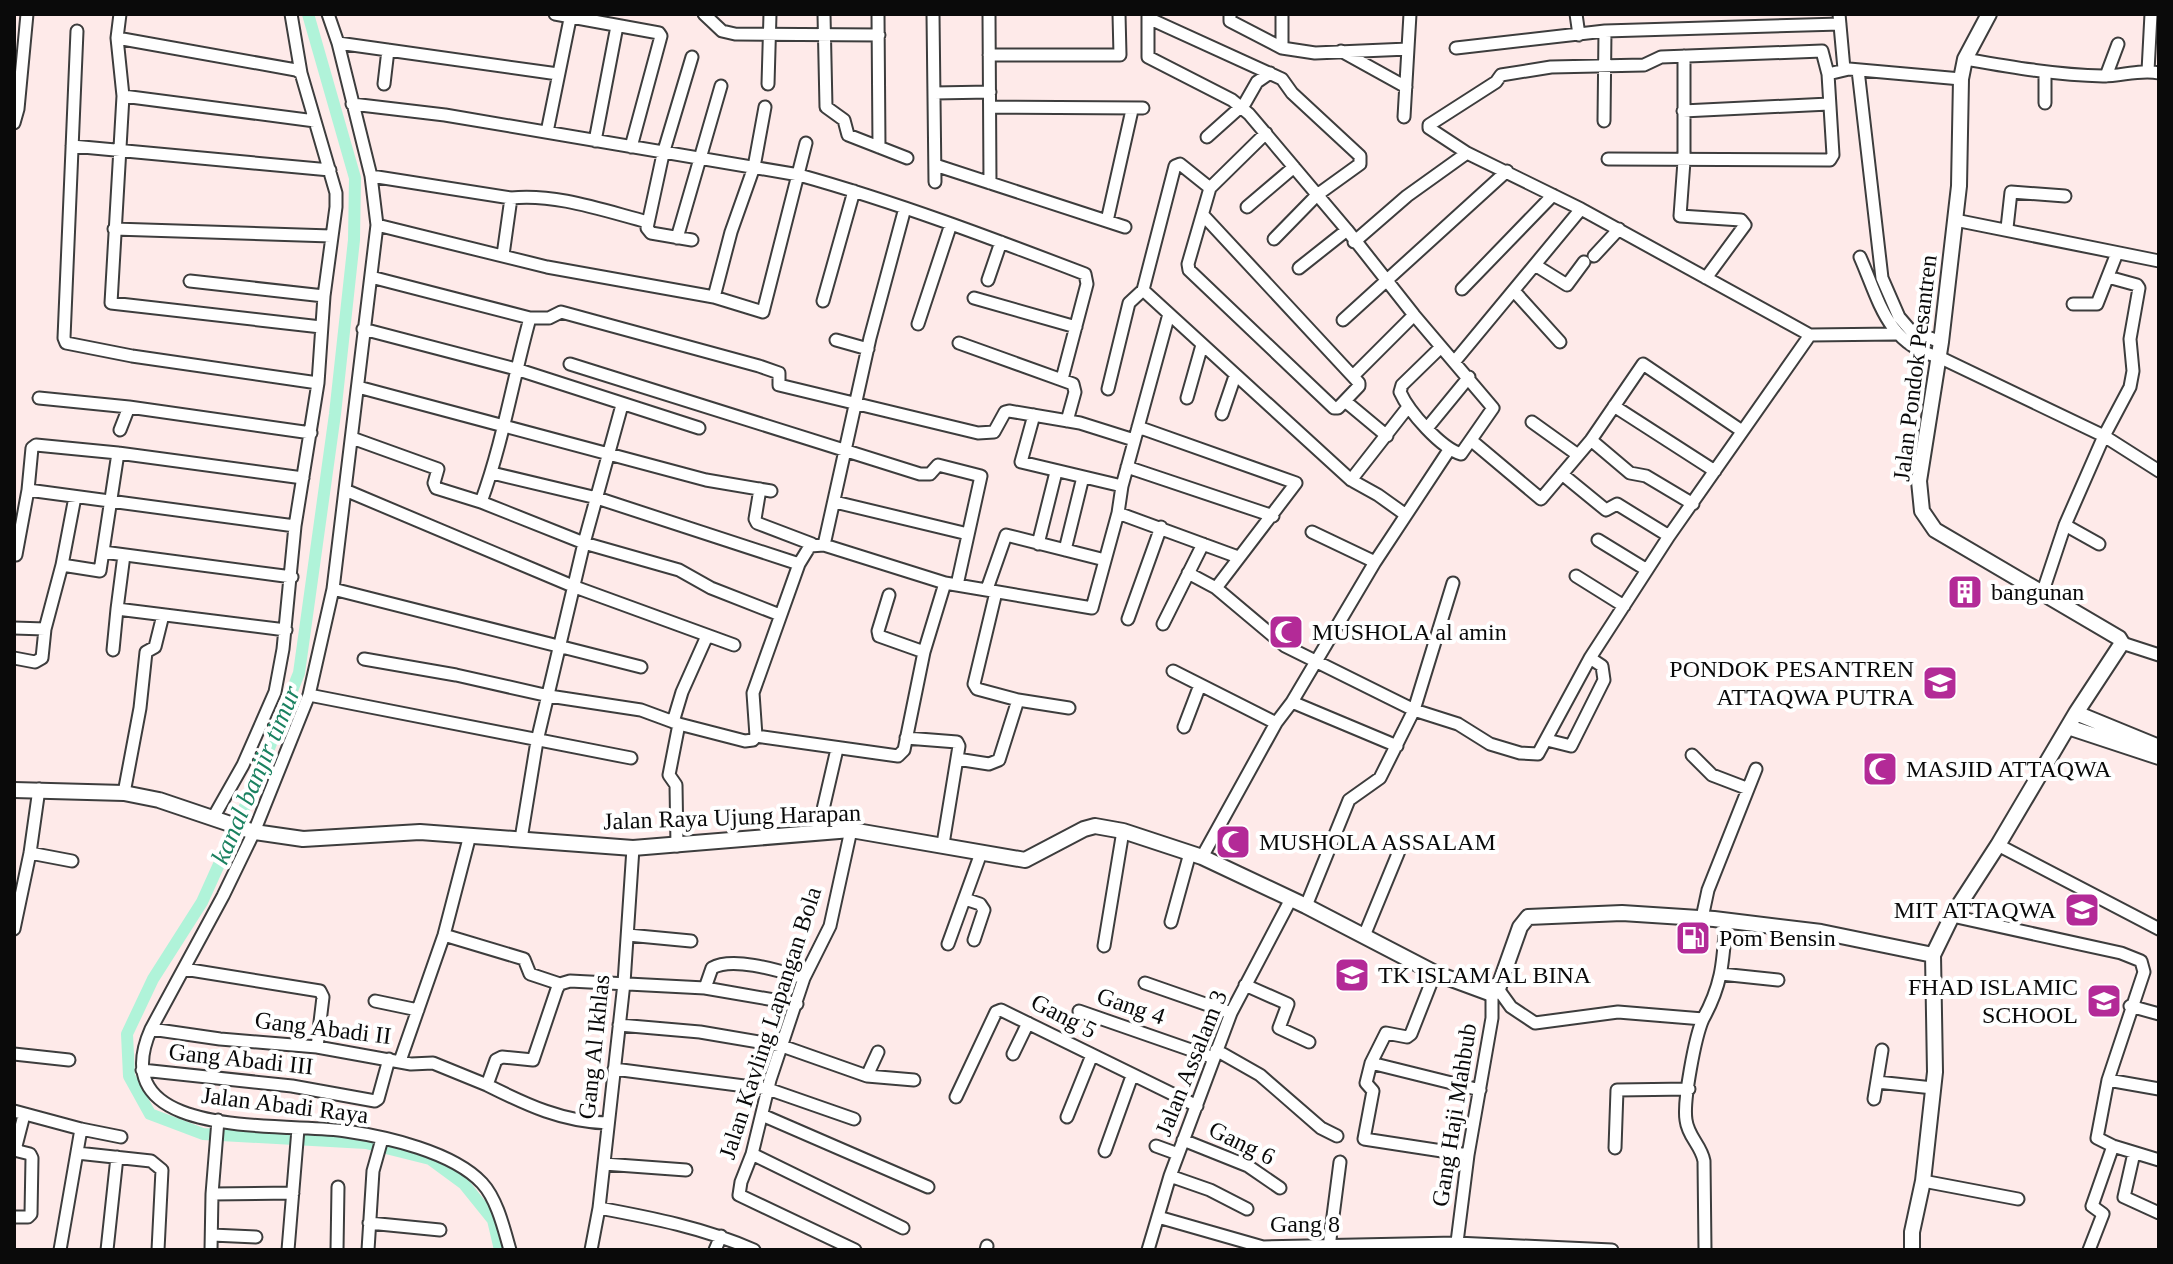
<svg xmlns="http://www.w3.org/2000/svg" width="2173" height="1264" font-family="Georgia,serif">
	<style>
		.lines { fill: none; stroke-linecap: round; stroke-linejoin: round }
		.canal { stroke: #b0f3d9; stroke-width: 12 }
		.minor-casing { stroke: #3d3d3d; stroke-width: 15 }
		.tertiary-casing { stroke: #3d3d3d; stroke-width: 18 }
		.minor { stroke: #fff; stroke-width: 11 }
		.tertiary { stroke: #fff; stroke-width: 14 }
		.labels { text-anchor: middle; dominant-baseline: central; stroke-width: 8; stroke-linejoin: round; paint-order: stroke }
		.street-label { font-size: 24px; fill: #0a0a0a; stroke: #fff }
		.poi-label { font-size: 24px; fill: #0a0a0a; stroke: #fff; text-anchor: start }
		.water-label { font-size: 26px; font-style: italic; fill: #1a8160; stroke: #fff }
	</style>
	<rect width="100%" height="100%" fill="#feeae9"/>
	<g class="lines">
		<path class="canal" d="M308 14 355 178 354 240 335 414 299 673 252 791 202 902 153 979 127 1034 129 1076 150 1114 203 1134 366 1143 430 1159 464 1184 493 1220 500 1250"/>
		<defs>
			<path id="minor" d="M120 14 117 38 296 70 301 73
				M328 14 338 43 371 176 377 225 333 589 309 695 254 832 223 896 151 1029C101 1142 285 1122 346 1131 387 1137 453 1152 482 1183 497 1199 504 1229 510 1250
				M555 14 659 33 661 36 631 147
				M704 14 722 31 735 34 879 35
				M824 14 826 107 844 120 848 135 907 158
				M878 14 879 147
				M933 14 935 182
				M989 14 990 183
				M1148 14V57L1232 100 1249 114 1347 230 1414 315 1493 408 1461 454C1441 448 1409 412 1400 392L1402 385 1441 347
				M1230 14V21L1282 48 1315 53 1408 49
				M1282 14V48
				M1576 14 1579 35
				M1839 14 1844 69
				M1148 18 1282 79 1292 93 1360 156V164L1317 195 1274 239
				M77 31 64 338 66 343 132 356 318 383
				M117 38 123 96 111 303 321 327
				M338 43 558 74
				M1456 48 1605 31 1840 24
				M1341 51 1406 87
				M989 55H1120L1119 14
				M1684 56V161L1680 216 1741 220 1745 225 1706 278
				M692 57 663 154 647 228 651 233 692 240
				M1965 59C2011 67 2056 75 2103 76 2122 76 2140 69 2159 73
				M1858 70 1882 278 1899 317 1911 331 1941 342
				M2148 71 2151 14
				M2045 73V103
				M1828 74 1822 51 1661 57 1644 65 1551 67 1501 75 1496 82 1429 125V128L1467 153 1581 209 1810 335 1896 334
				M2106 76 2118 44
				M384 84 388 50
				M768 84 770 14
				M934 93 990 92
				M123 96 315 121
				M352 104 445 115 799 175C896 202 991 238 1085 274L1087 284 1062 379
				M990 107 1143 108
				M1683 111 1829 104
				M1404 117 1410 14
				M1604 121 1605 31
				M14 123 18 109 27 14
				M547 132 571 14
				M1207 137 1245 103 1257 82 1270 73
				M595 141 617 26
				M72 146 330 170
				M1608 159 1830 160 1833 155 1828 74 1849 69 1961 79
				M935 165 1125 227
				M371 176 511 198C555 193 605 211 648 222
				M1247 207 1294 167
				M1203 215 1359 383V386L1338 408H1334L1189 270 1188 264 1210 188 1266 133
				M1955 220 2159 261
				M1107 221 1132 110
				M377 225 547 267 714 297 763 312 806 143
				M2007 228 2011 192 2065 196
				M114 229 331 236
				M677 238 721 86
				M1354 242 1407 196 1467 153
				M503 255 511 198
				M1594 256 1619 229
				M1860 257C1879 300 1887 345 1939 357L2104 436 2159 471
				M1535 265 1567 285 1584 262
				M1299 268 1347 230
				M371 277 530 318H549L561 312 759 366 779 373V385L978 433 994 432 1005 412 1009 411 1080 423 1134 440
				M988 280 1001 242
				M190 281 324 296
				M1462 289 1553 195
				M1143 290 1351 480 1378 495 1406 515
				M1514 291 1560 342
				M714 297 731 232 754 167 765 107
				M974 298 1076 327
				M823 301 854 191
				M2073 304H2097L2117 253
				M1343 320 1507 171
				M918 324 951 224
				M363 329 516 369 699 428
				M836 340 868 349
				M959 343 1073 384 1075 392 1067 421
				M1455 361 1581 209
				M570 364 920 474H930L938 465 981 476 957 585
				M1353 376 1414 315
				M358 387 706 480 771 491
				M1108 389 1129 303 1143 290 1175 166 1180 164 1210 188
				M39 398 129 407 311 433
				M1187 398 1202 345
				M1345 401 1387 436
				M1614 406 1715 471
				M1222 414 1235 376
				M1034 415 1021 462 1122 486
				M1532 422 1578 455
				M1138 427 1296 483 1216 588
				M1428 427 1469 377
				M120 430 129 407
				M352 438 438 469 434 483 436 488 481 502 584 543 679 570 711 588 780 615
				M1591 440 1630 473 1646 476 1693 504
				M1472 441 1541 499 1591 440 1643 364 1742 431
				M1127 467 1273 516
				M492 473 597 498 799 564
				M1562 474 1606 510 1617 504 1669 536
				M1351 480 1408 407
				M760 489 755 519 757 523 812 544
				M28 490 295 526
				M345 490 575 587 734 645
				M75 497 62 565 100 571 118 453
				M481 502C503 442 513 379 530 318
				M835 502 968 534
				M1118 513 1238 557
				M2065 525 2099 544
				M1312 532 1375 562
				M1598 540 1647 570
				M1038 544 1056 472
				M824 545 945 583
				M1065 550 1083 477
				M103 552 292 577
				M16 555 28 490 32 448 36 445 118 453 303 478
				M1188 573 1216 588 1285 646 1414 710 1458 724 1490 744 1520 753 1538 754 1590 658 1669 536 1810 335
				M1576 576 1624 606
				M333 589 641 667
				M987 589 1006 535 1105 560
				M996 592 974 684 977 689 1018 700
				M2042 594 2065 525 2104 436 2130 387 2133 371 2130 339 2139 288 2137 285 2108 277
				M889 595 878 631 879 636 924 652
				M117 609 124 555
				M1128 619 1161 527
				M1163 624 1203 544
				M14 628 45 629
				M2122 643 2159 655
				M113 650 117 609 286 630
				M14 658 35 662 42 658 45 629 62 565
				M364 659 456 675 549 696 641 710 679 724 745 741 753 740 756 736 898 756 904 750 924 652 945 583 1092 608 1118 513 1122 486 1169 314
				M1173 671 1276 723
				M309 695 631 758
				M1292 702 1397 746
				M673 722 682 692 707 636
				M1184 727 1200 685
				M756 736 753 693 799 564 810 546 824 545 870 338 905 208
				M906 738 957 742 959 746 943 844
				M1547 740 1571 746 1604 680 1602 666 1590 658
				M1692 755 1712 775 1746 788
				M957 759 989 764 999 760 1018 700 1069 708
				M124 793 140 708 146 652 155 647 163 615
				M213 818 243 765 275 692 283 649 295 526 318 383 324 296 336 207V193L301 73 291 14
				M851 830 830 926 804 978 770 1080 752 1154 741 1182 739 1195 855 1250
				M818 831 837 749
				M521 839 537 741 584 543 622 405
				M1998 845 2159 929
				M677 846 676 785 669 775 679 724
				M30 853 72 861
				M1202 857 1276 723 1292 702 1375 562 1449 450
				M965 899 980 904 984 910 974 940
				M1306 906 1349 800 1380 778 1414 710 1453 583
				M1952 916 2121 953 2141 961 2144 972 2108 1080 2097 1138 2113 1146 2159 1160
				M1702 918 1708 890 1756 769
				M1171 922 1190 853
				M14 929 30 853 39 789
				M444 935 524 959 530 974 560 984
				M628 935 691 941
				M1364 936 1404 839
				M948 944 981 853
				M1104 946 1123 831
				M184 969 320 991 323 997 317 1047
				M1435 973 1411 1034 1407 1037 1386 1033 1371 1063 1366 1083 1373 1091 1364 1139 1468 1155
				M1721 974 1778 980
				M1145 983 1231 1013
				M1245 985 1288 1004 1279 1028 1309 1042
				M705 988 712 968C733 956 780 971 804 978
				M1498 989 1511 1007 1535 1023 1618 1012 1703 1019C1723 983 1723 960 1726 920
				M375 1001 418 1010
				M2130 1006 2159 1014
				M1079 1011 1214 1058
				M1703 1019C1695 1037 1683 1101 1686 1120 1688 1137 1701 1145 1704 1161L1705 1250
				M619 1025 700 1032 782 1046 867 1076 878 1052
				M151 1029 220 1039 317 1047 411 1064 433 1063 487 1085 496 1060 502 1057 533 1060 557 989 560 984 570 981 705 988 797 1004
				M1216 1050 1260 1075 1321 1128 1337 1136
				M14 1054 69 1060
				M1013 1054 1028 1023
				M400 1061 444 935 470 835
				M1371 1063 1480 1090
				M614 1069 768 1089 854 1119
				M142 1070 292 1086 375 1101 378 1099 389 1059
				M867 1076 914 1080
				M2108 1080 2159 1089
				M1877 1082 1933 1088
				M487 1085C527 1105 563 1122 608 1123
				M956 1097 996 1012 1001 1010 1197 1106
				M1874 1099 1882 1050
				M14 1111 81 1129 121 1137
				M762 1115 928 1187
				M1067 1117 1092 1055
				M1183 1140 1248 1166 1280 1188
				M1156 1146 1178 1154
				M1615 1148 1617 1090 1689 1089
				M1105 1151 1132 1076
				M77 1153 151 1161 162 1170 158 1250
				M2134 1153 2124 1197 2159 1213
				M752 1154 903 1228
				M604 1164 686 1170
				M1170 1176 1210 1190 1247 1209
				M1923 1181 2018 1199
				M212 1194 293 1193
				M599 1208C653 1218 704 1228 754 1250
				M14 1217H28L31 1214 32 1158 30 1154 18 1151 16 1146 24 1115
				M1158 1217 1263 1247 1456 1243 1612 1250
				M369 1223 440 1230
				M212 1235 256 1237
				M1329 1247 1340 1162
				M60 1250 81 1129
				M107 1250 117 1157
				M211 1250 212 1194 218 1120
				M288 1250 298 1129
				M337 1250 338 1187
				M368 1250 373 1171 382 1139
				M591 1250 599 1208 624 983 633 848
				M715 1250 721 1236
				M986 1250 987 1246
				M1148 1250 1170 1176 1231 1013 1291 899
				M1456 1250 1468 1155 1492 1018V994
				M2089 1250 2103 1214 2092 1206 2113 1146"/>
			<path id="tertiary" d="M2076 713 2159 747
				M2068 727 2159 757
				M14 790 124 793 159 800 254 832 303 839 420 832 633 848 851 830 1025 860 1084 829 1095 826 1123 831 1202 857 1306 906 1435 973 1492 994 1498 989 1520 927 1528 917 1622 913 1714 919 1821 932 1933 955
				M1912 1250V1232L1923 1181 1935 1072 1933 955 1952 916 1998 845 2076 713 2122 643 2119 638 1935 530 1922 511 1919 481 1941 342 1959 186 1961 79 1965 59 1989 14"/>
		</defs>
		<use href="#minor" class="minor-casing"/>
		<use href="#tertiary" class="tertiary-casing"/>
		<use href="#minor" class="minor"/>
		<use href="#tertiary" class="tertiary"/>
	</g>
	<defs>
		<symbol id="building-square" viewBox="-11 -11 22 22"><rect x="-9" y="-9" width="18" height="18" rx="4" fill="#b32a97" stroke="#fff"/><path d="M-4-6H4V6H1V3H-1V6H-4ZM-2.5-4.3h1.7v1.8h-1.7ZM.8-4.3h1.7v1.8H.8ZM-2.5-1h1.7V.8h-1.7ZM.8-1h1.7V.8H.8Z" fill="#fff"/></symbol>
		<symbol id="mosque-square" viewBox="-11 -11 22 22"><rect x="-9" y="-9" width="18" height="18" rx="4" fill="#b32a97" stroke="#fff"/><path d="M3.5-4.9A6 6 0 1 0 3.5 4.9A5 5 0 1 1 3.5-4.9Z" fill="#fff"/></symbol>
		<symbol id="school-square" viewBox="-11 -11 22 22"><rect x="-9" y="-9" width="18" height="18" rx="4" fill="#b32a97" stroke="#fff"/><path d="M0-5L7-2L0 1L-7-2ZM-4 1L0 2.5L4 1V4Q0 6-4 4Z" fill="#fff"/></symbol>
		<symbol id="fuel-square" viewBox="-11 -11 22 22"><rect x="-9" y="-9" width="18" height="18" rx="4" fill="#b32a97" stroke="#fff"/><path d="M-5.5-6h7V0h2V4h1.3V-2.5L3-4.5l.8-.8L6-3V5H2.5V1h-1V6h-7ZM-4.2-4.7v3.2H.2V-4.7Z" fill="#fff"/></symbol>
	</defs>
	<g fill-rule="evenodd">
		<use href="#building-square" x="1945" y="572" width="40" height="40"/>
		<use href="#mosque-square" x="1266" y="612" width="40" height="40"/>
		<use href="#school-square" x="1920" y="663" width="40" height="40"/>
		<use href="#mosque-square" x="1860" y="749" width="40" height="40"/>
		<use href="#mosque-square" x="1213" y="822" width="40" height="40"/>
		<use href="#school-square" x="2062" y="890" width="40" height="40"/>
		<use href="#fuel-square" x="1673" y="918" width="40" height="40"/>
		<use href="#school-square" x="1332" y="955" width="40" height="40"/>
		<use href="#school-square" x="2084" y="981" width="40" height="40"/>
	</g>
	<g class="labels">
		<g class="street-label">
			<text transform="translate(1915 368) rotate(-83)">Jalan Pondok Pesantren</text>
			<text transform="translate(732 817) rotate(-2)">Jalan Raya Ujung Harapan</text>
			<text transform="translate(1131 1006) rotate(19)">Gang 4</text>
			<text transform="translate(1064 1016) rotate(27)">Gang 5</text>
			<text transform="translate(770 1023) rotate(-72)">Jalan Kavling Lapangan Bola</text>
			<text transform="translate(323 1028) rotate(7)">Gang Abadi II</text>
			<text transform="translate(594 1047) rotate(-84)">Gang Al Ikhlas</text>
			<text transform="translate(241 1059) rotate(6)">Gang Abadi III</text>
			<text transform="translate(1191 1063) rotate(-68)">Jalan Assalam 3</text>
			<text transform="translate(285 1105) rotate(7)">Jalan Abadi Raya</text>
			<text transform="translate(1454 1115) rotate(-81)">Gang Haji Mahbub</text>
			<text transform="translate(1242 1143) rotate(26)">Gang 6</text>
			<text x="1305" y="1224">Gang 8</text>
		</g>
		<g class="poi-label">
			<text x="1991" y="592">bangunan</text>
			<text x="1312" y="632">MUSHOLA al amin</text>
			<text x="1914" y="669" text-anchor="end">PONDOK PESANTREN<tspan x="1914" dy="28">ATTAQWA PUTRA</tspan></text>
			<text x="1906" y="769">MASJID ATTAQWA</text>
			<text x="1259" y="842">MUSHOLA ASSALAM</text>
			<text x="2056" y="910" text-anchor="end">MIT ATTAQWA</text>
			<text x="1719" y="938">Pom Bensin</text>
			<text x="1378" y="975">TK ISLAM AL BINA</text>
			<text x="2078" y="987" text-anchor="end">FHAD ISLAMIC<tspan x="2078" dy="28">SCHOOL</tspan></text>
		</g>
		<g class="water-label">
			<text transform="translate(256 775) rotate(-67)">kanal banjir timur</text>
		</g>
	</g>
	<rect width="2173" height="1264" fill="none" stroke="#0a0a0a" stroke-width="32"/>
</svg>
